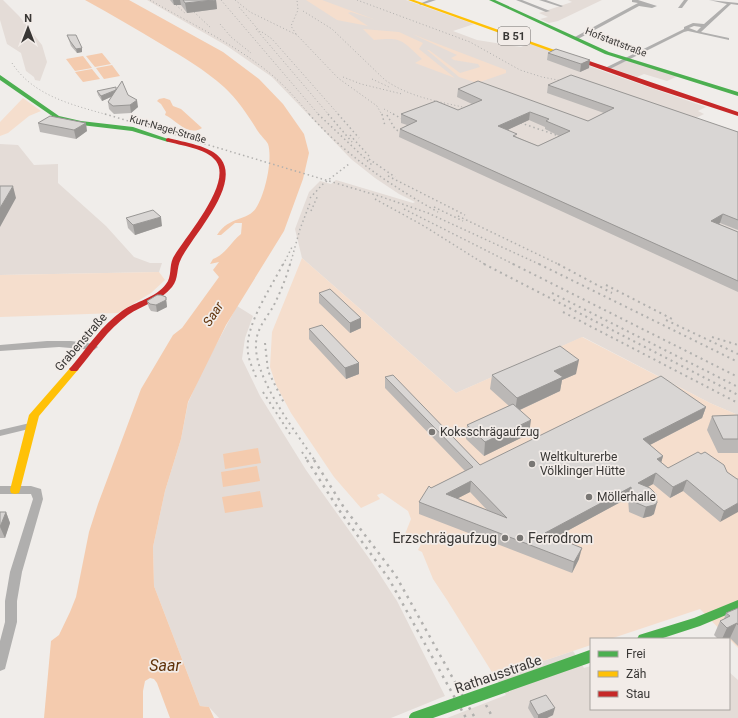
<svg xmlns="http://www.w3.org/2000/svg" width="738" height="718" font-family="Roboto,sans-serif">
	<style>
		.built { fill: #e4dcd7 }
		.green { fill: #f5decd }
		.water { fill: #f4cbae }
		.lines { fill: none; stroke-linecap: round; stroke-linejoin: round }
		.street { fill: #b0afae; fill-rule: evenodd }
		.fast { fill: #4caf50; fill-rule: evenodd }
		.slow { fill: #ffc107; fill-rule: evenodd }
		.jam { fill: #c62828; fill-rule: evenodd }
		.rail-far3 { stroke: #b1b0ae; stroke-width: 1; stroke-dasharray: 1 2.5; stroke-linecap: butt }
		.rail-far2 { stroke: #b1b0ae; stroke-width: 1.5; stroke-dasharray: 1.5 3; stroke-linecap: butt }
		.rail-far1 { stroke: #b1b0ae; stroke-width: 2; stroke-dasharray: 2 4; stroke-linecap: butt }
		.rail { stroke: #b1b0ae; stroke-width: 2.5; stroke-dasharray: 2.5 5; stroke-linecap: butt }
		.fast-bridge { stroke: #4caf50; stroke-width: 12 }
		.wall { fill: #bbb8b6; fill-rule: evenodd }
		.shaded-wall { fill: #989694 }
		.building { fill: #d9d6d4; stroke: #989694; fill-rule: evenodd }
		.poi-dot { fill: #797774; stroke: #f2ece8; stroke-width: 1.5 }
		.labels { text-anchor: middle; dominant-baseline: central; stroke-width: 3.5; stroke-linejoin: round; paint-order: stroke }
		.far-street-label { font-size: 10px; fill: #393735; stroke: #f2ece8 }
		.shield { fill: #f2ece8; stroke: #706d6b; stroke-width: 1 }
		.shield-label { font-size: 11px; font-weight: bold; fill: #393735 }
		.street-label { font-size: 12px; fill: #393735; stroke: #f2ece8 }
		.poi-label { font-size: 12px; fill: #393735; stroke: #f2ece8; text-anchor: start }
		.water-label { font-size: 13px; font-style: italic; fill: #60330b; stroke: #f2ece8 }
		.near-poi-label { font-size: 14px; fill: #393735; stroke: #f2ece8; text-anchor: end }
		.near-street-label { font-size: 14px; fill: #393735; stroke: #f2ece8 }
		.near-water-label { font-size: 16px; font-style: italic; fill: #60330b; stroke: #f2ece8 }
	</style>
	<rect width="100%" height="100%" fill="#f0edea"/>
	<path class="built" d="M0 0H3L19 16 42 45 47 62 40 81 35 80 34 77 26 71 21 53 7 44 0 20Z
		M147 0H406L474 24 453 31 477 40 521 47 530 43 608 73 706 107 698 111 704 114 696 118 738 133V415L710 403 583 337 456 393 302 258 295 229 309 192 320 181 331 184 336 180 413 203 415 202 399 194 375 178 351 159 272 77 227 46Z
		M568 0H602L558 21 549 23 540 19 548 17 539 13 572 2Z
		M628 60 678 76 667 81 644 74 637 77 610 68Z
		M0 144 18 145 34 165 58 164V183L106 226 134 257 150 263H162L159 272 0 275Z
		M237 306 253 316 245 338 242 359 260 396 306 470 371 561 397 601 445 696 391 718H219L209 707 200 706 154 586 153 547 165 491 181 439 188 403 203 369Z
		M573 651 584 668 591 666V709H729V672L738 680V718H447L506 695 495 677Z"/>
	<path class="green" d="M306 0H322L376 20 351 12 348 13 368 26 337 20Z
		M363 29 399 32 423 43 419 49 455 78 415 63 422 59C401 40 403 37 374 40Z
		M412 34 506 70V73L477 83 459 77 427 50H429L460 73 480 67 478 64 454 60 451 58 457 55Z
		M23 98 41 111 29 116 8 133 0 136V122Z
		M302 258 456 393 582 337 710 403 738 415V648L700 609 610 639H591V645L495 677 447 600 433 579 422 552 418 550 423 540 405 534 411 519 408 511 382 493 377 495 380 499 361 508 334 477 291 413 276 385 270 367 272 332Z
		M159 272 165 280 151 293 118 313 0 317V275Z"/>
	<path class="water" d="M85 0H129L223 52 259 79 283 104 304 134 309 153 303 179 284 231 226 325 188 402 181 439 165 491 153 547 154 586 200 706 209 707 214 718H170L157 683 154 679 150 678 145 681 143 691V718H44L51 641 59 635 70 612 76 597 89 532 98 504 141 389 173 335 182 328 219 277 213 270 219 262 210 264 213 259C226 254 230 243 241 234L242 223H235L221 235H217C229 216 248 221 256 208 265 195 273 159 268 144 266 140 260 135 257 130 248 115 237 99 224 87 205 70 183 57 161 44 136 29 111 14 85 0Z
		M102 53 111 64 95 67 86 56Z
		M83 56 92 68 75 71 66 59Z
		M112 65 120 76 104 79 96 68Z
		M92 69 100 79 83 82 75 72Z
		M164 98 170 100 173 106 181 109 202 128C188 137 176 120 165 115L166 112 161 104 157 101 159 99Z
		M258 448 261 463 225 469 223 454Z
		M257 466 260 481 223 487 221 472Z
		M260 491 263 507 225 513 222 497Z"/>
	<g class="lines">
		<path class="street" d="M429 0H436L421 5 419 4Z
			M516 0H522L550 11 546 12Z
			M539 0H546L563 6 561 7Z
			M632 0H638L657 6 652 8 639 6 578 39 573 38 638 3 632 2Z
			M684 0H688L682 8H678Z
			M709 0 738 3V5L731 4 701 32 729 38V40L688 31 684 32 608 70 603 69 684 29V27L693 23 704 24 727 4ZM694 26 701 27 697 31 689 28Z
			M71 341 94 344 98 347 94 350 59 347 0 351V345L47 341Z
			M30 423 33 424 35 426 33 428 0 436V430Z
			M0 486H31L41 489 43 499 22 572 17 601V622L6 665 5 669 0 671V641L5 622V601L10 572 33 499 31 494H0Z"/>
		<path class="fast" d="M489 0H495L609 52 738 92V96L605 54Z
			M0 75 59 116 81 121 133 127 171 140 168 142 132 131 81 125 55 118 0 80Z
			M738 600V610L700 626 660 639H637L639 635 694 618Z"/>
		<path class="slow" d="M408 0H414L566 54 561 55Z
			M74 366 79 369 77 371 39 416 20 490 19 493 15 494 11 493 10 490 29 415 71 367Z"/>
		<path class="jam" d="M563 52 738 112V116L653 88 561 55V53Z
			M168 138C183 142 212 146 221 159 241 186 192 236 181 259 176 268 179 279 172 287 161 301 142 305 128 315 108 329 93 352 77 371H71L69 369 71 367C87 348 102 325 122 311 136 301 156 298 166 284 172 277 169 266 173 258 184 238 233 184 216 161 206 148 181 146 166 141V139Z"/>
		<path class="rail-far3" d="M150 0C191 24 235 44 272 75 286 87 298 101 310 115
			M221 0 319 115
			M235 0 250 12 297 35 338 78 377 106 382 115
			M357 0 470 42 520 70 542 77 568 82
			M176 5 186 14
			M239 7 261 33
			M303 11 332 29 385 80C412 99 444 102 475 110
			M194 12 211 28
			M220 24 231 37 251 53
			M256 29 329 115
			M262 32 272 39 339 115
			M296 34 291 26 298 10 297 0
			M12 63C33 96 73 105 108 115
			M343 77 361 84 402 94
			M372 79 389 87
			M384 109 395 115"/>
		<path class="rail-far2" d="M105 114 379 196 428 213 541 265
			M309 114C346 156 390 185 438 212
			M318 114 372 165
			M328 114 352 142
			M338 114 359 138
			M382 114 385 126
			M393 114 406 121
			M387 115 395 129 405 135
			M512 120 559 136
			M350 135 369 156
			M369 159 395 177
			M388 176 465 215
			M310 198 323 184 349 164
			M375 199 424 226 486 265
			M434 207 463 221
			M404 209 515 265
			M311 211 318 195
			M458 216 560 265
			M283 265 292 247
			M290 265 300 229 310 203"/>
		<path class="rail-far1" d="M290 264C286 279 280 293 273 307 268 315 261 324 258 333 245 369 296 431 315 461
			M484 264 738 395
			M513 264 738 377
			M539 264 738 362
			M558 264 612 293
			M606 285 674 320
			M552 293 738 387
			M563 312 738 403
			M666 320 738 354
			M712 337 738 345
			M265 343 268 371 284 403
			M256 377C253 369 249 361 248 353 244 326 271 288 283 264
			M263 392 290 434
			M302 452 308 461"/>
		<path class="rail" d="M307 460 339 510 389 579 466 718
			M314 460 343 506 396 576 475 718
			M486 705 493 718"/>
		<path class="fast-bridge" d="M415 718 591 656"/>
	</g>
	<path class="wall" d="M170 0H216L217 9 187 13 181 5H174Z
		M67 35 82 48V52L77 53 71 46Z
		M556 49 589 68 580 72 547 60 548 53Z
		M548 85 738 132V230L720 223 719 224 738 232V292L399 137 400 129 407 125 401 123V114L458 110 472 104 457 97 458 89 588 121 604 113 547 93ZM529 120 545 127V129L559 136 538 146 517 137 507 130Z
		M116 89 128 95 138 107 131 113 114 114 109 109 108 102 111 97 102 101 98 95 97 91Z
		M38 123 87 131 76 139 40 132Z
		M126 218 162 226 135 235 128 228Z
		M319 293 361 328 350 333 319 303Z
		M166 297 167 307 157 312 151 311 149 308 147 301Z
		M309 329 359 363V374L346 379 309 339Z
		M576 374 562 380 560 391 520 410 529 434 484 456 466 439 467 425 509 406 490 389 492 375Z
		M385 377 480 465 706 407 702 418 650 445 663 456 661 462 668 468 727 472 737 479 720 522 683 491 670 498 653 484 648 487 654 514 651 516 643 518 629 512 628 498 556 537 579 559 572 573 419 514V502L431 488 465 471 385 388ZM470 492 487 510 458 498Z
		M738 415V453H718L707 430 712 416Z
		M0 512H6L10 523 5 538H0Z
		M738 608V646L730 638 728 639H718L714 635 720 621 724 619 726 613Z
		M530 701 553 715 547 718H534L528 708Z"/>
	<path class="shaded-wall" d="M173 0H180L181 5H174Z
		M216 0 217 9 187 13 185 3Z
		M82 48V52L77 53 76 49Z
		M590 60 589 68 580 72 581 64Z
		M117 90V94L102 101 101 96Z
		M137 100 138 107 131 113 130 105Z
		M530 112 529 120 497 135 498 126Z
		M86 123 87 131 76 139 74 130Z
		M13 186 16 198 0 227V208Z
		M723 214 720 223 709 231 711 221Z
		M161 217 162 226 135 235 133 225Z
		M166 300 167 307 157 312 156 305Z
		M361 318V328L350 333V323Z
		M579 360 576 374 562 380 560 391 515 412 517 398 554 371Z
		M359 363V374L346 379 345 368Z
		M706 407 702 418 640 450 643 439Z
		M531 420 529 434 484 456 485 442Z
		M663 456 660 467 657 459Z
		M656 473 653 484 635 494 638 483Z
		M687 480 683 491 670 498 673 487Z
		M471 481 470 492 445 505 446 494Z
		M631 487 628 498 543 544 545 533Z
		M657 503 654 514 651 516 643 518 646 507Z
		M738 503V512L720 522 724 511Z
		M6 512 10 523 5 538 0 527Z
		M582 548 579 559 572 573 574 562Z
		M737 623 730 638 728 639H722L727 628Z
		M555 708 553 715 547 718H538V715Z"/>
	<path class="building" d="M183 0H213L185 3Z
		M67 35H76L82 48 76 49 70 41Z
		M556 49 590 60 581 64 548 53Z
		M571 75 738 132V220L723 214 711 221 738 232V281L400 129 417 121 401 114 436 101 458 110 482 100 458 89 478 81 588 121 614 108 548 85ZM530 112 549 119 546 121 570 131 538 146 513 136 517 134 498 126Z
		M122 81 128 95 137 100 130 105 113 106 108 102Z
		M116 87V90L101 96 97 91Z
		M50 116 86 123 74 130 38 123Z
		M0 186H13L0 208Z
		M153 210 161 217 133 225 126 218Z
		M330 289 361 318 350 323 319 293Z
		M157 295H161L166 297V300L156 305 150 304 147 301Z
		M322 325 359 363 345 368 309 329Z
		M560 346 579 360 554 371 563 377 517 398 492 375Z
		M393 375 480 465 661 376 706 407 643 439 663 456 657 459 668 468 698 452 701 454 705 452 724 465 727 472 737 479H738V503L724 511 687 480 673 487 656 473 638 483 650 488 656 494 657 503 654 505 646 507 632 501 631 487 545 533 582 548 574 562 419 502 429 486 431 488 473 467 385 377ZM471 481 507 518 446 494Z
		M513 404 531 420 485 442 467 425Z
		M738 415V439H723L712 416Z
		M0 512H6L0 527Z
		M738 608V625L737 623 727 628 720 621 730 616 726 613Z
		M546 695 555 708 538 715 530 701Z"/>
	<g class="poi-dot">
		<circle cx="432" cy="432" r="4"/>
		<circle cx="532" cy="464" r="4"/>
		<circle cx="589" cy="497" r="4"/>
		<circle cx="505" cy="538" r="4"/>
		<circle cx="520" cy="538" r="4"/>
	</g>
	<g class="labels">
		<g class="far-street-label">
			<text transform="translate(616 42) rotate(21)">Hofstattstraße</text>
			<text transform="translate(168 129) rotate(16)">Kurt-Nagel-Straße</text>
		</g>
		<rect class="shield" x="498" y="27" width="32" height="18" rx="3"/>
		<g class="shield-label">
			<text x="514" y="36">B 51</text>
		</g>
		<g class="street-label">
			<text transform="translate(81 342) rotate(-49)">Grabenstraße</text>
		</g>
		<g class="poi-label">
			<text x="440" y="432">Koksschrägaufzug</text>
			<text x="540" y="457">Weltkulturerbe<tspan x="540" dy="14">Völklinger Hütte</tspan></text>
			<text x="597" y="497">Möllerhalle</text>
		</g>
		<g class="water-label">
			<text transform="translate(213 314) rotate(-57)">Saar</text>
		</g>
		<g class="near-poi-label">
			<text x="497" y="538">Erzschrägaufzug</text>
			<text x="528" y="538" text-anchor="start">Ferrodrom</text>
		</g>
		<g class="near-street-label">
			<text transform="translate(498 674) rotate(-19)">Rathausstraße</text>
		</g>
		<g class="near-water-label">
			<text x="165" y="665">Saar</text>
		</g>
	</g>
	<rect x="590" y="638" width="140" height="72" fill="#f2ece8" stroke="#a8a4a0"/>
	<rect x="598" y="651" width="20" height="6" fill="#4caf50" stroke="#a8a4a0"/>
	<text x="626" y="658" font-size="12" fill="#393735">Frei</text>
	<rect x="598" y="671" width="20" height="6" fill="#ffc107" stroke="#a8a4a0"/>
	<text x="626" y="678" font-size="12" fill="#393735">Zäh</text>
	<rect x="598" y="691" width="20" height="6" fill="#c62828" stroke="#a8a4a0"/>
	<text x="626" y="698" font-size="12" fill="#393735">Stau</text>
	<g transform="translate(28 28)" stroke="#f2ece8" stroke-width="3" paint-order="stroke">
	<path d="M0-3L7 15L0 10L-7 15Z" fill="#393735"/>
	<text y="-6" font-size="11" font-weight="bold" text-anchor="middle" fill="#393735">N</text>
	</g>
</svg>
